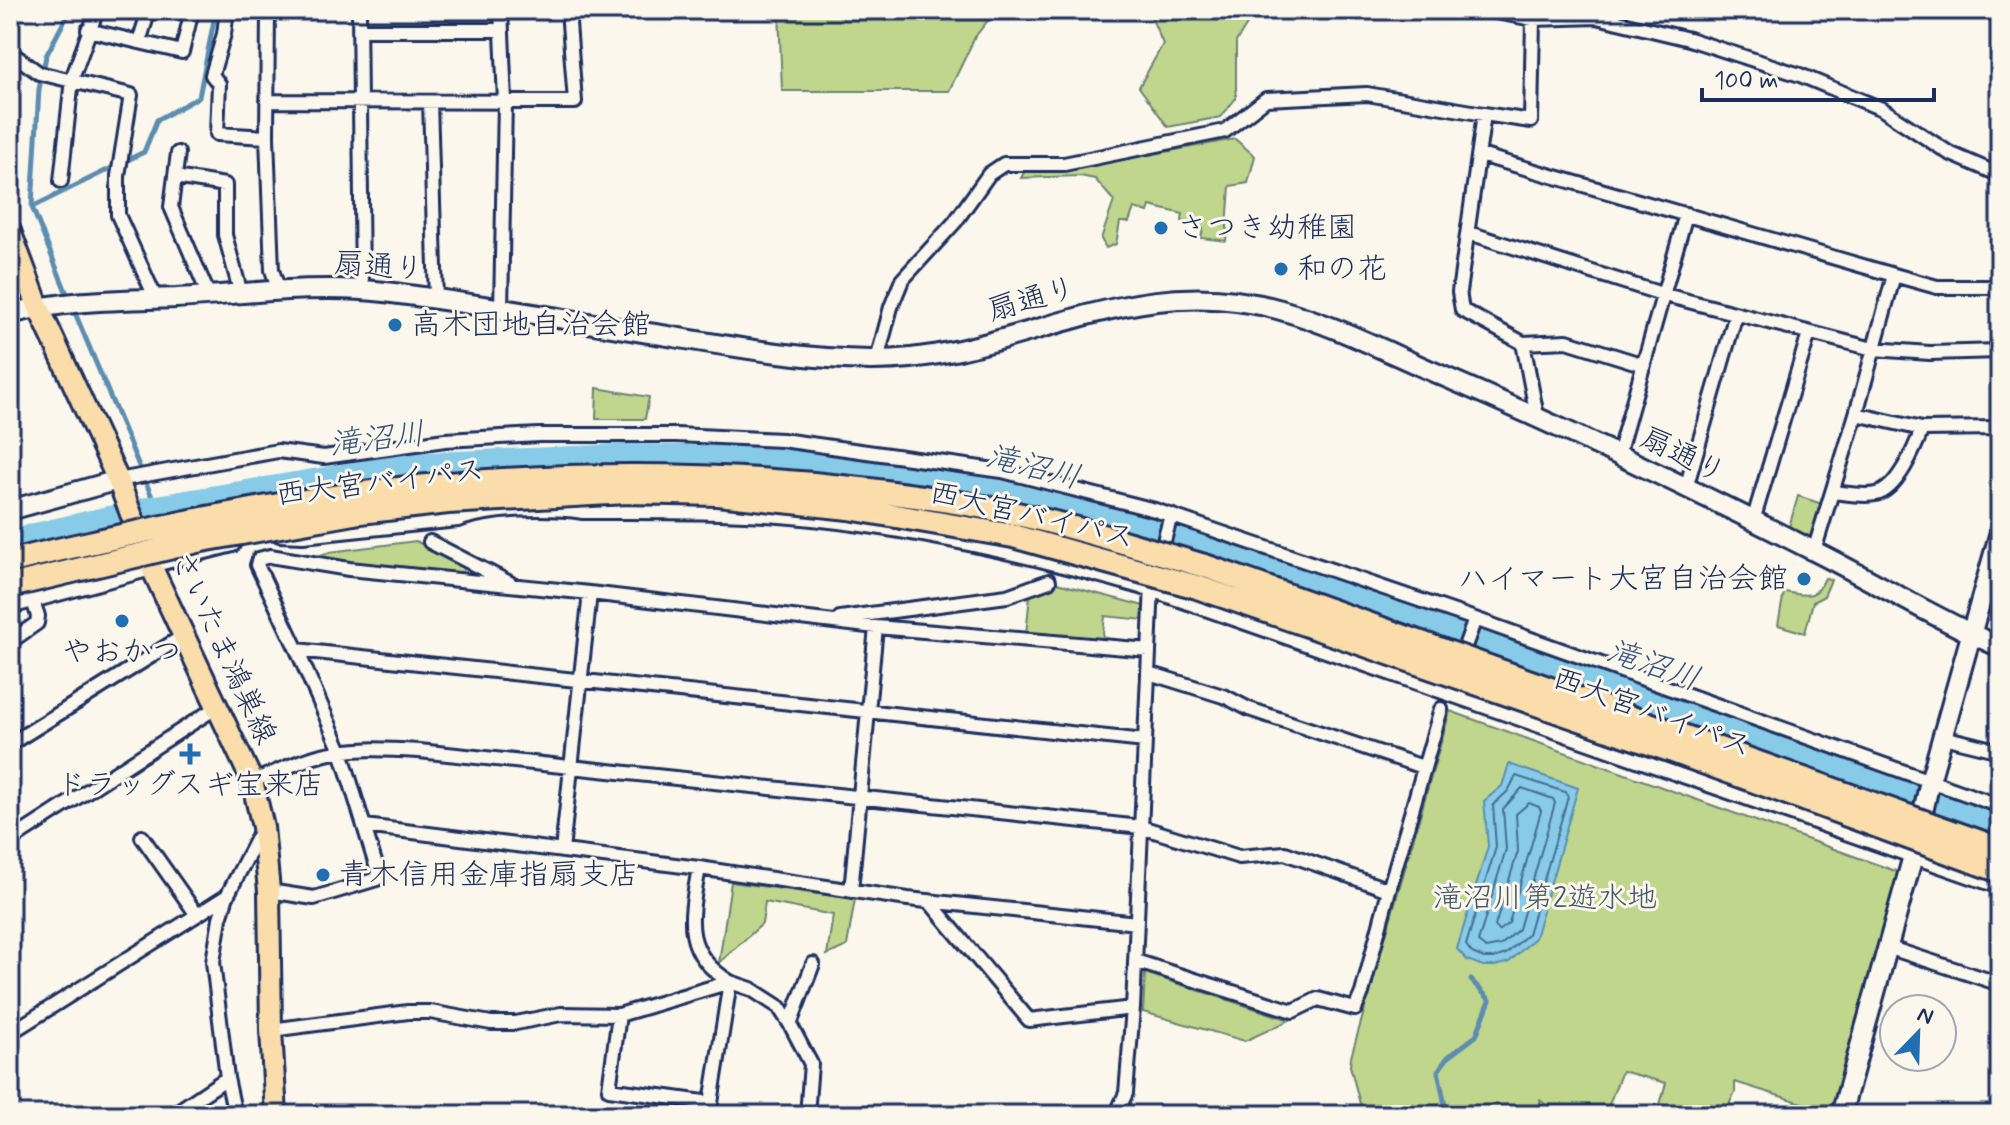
<svg xmlns="http://www.w3.org/2000/svg" width="2010" height="1125" font-family="Mynerve,'Klee One',sans-serif">
	<style>
		.green { fill: #bfd68c; stroke: #6d8275; stroke-width: 2 }
		.water { fill: #87cbe8; stroke: #5c8db1; stroke-width: 2 }
		.lines { fill: none; stroke-linecap: round; stroke-linejoin: round }
		.shore { stroke: #466d95; stroke-width: 2 }
		.stream { stroke: #5c8db1; stroke-width: 5 }
		.river { stroke: #87cbe8; stroke-width: 28 }
		.street-casing { stroke: #1b2f5e; stroke-width: 18 }
		.secondary-casing { stroke: #1b2f5e; stroke-width: 24 }
		.primary-casing { stroke: #1b2f5e; stroke-width: 26 }
		.street { stroke: #fbf7ec; stroke-width: 12 }
		.secondary { stroke: #fbf7ec; stroke-width: 18 }
		.primary { stroke: #faddab; stroke-width: 20 }
		.highway-bridge-casing { stroke: #1b2f5e; stroke-width: 28; stroke-linecap: butt }
		.highway-bridge { stroke: #faddab; stroke-width: 22 }
		.poi-dot { fill: #1f6fb2; stroke: #fbf7ec; stroke-width: 3 }
		.labels { text-anchor: middle; dominant-baseline: central; stroke-width: 6; stroke-linejoin: round; paint-order: stroke }
		.poi-label { font-size: 30px; fill: #1b2f5e; stroke: #fbf7ec; text-anchor: start }
		.street-label { font-size: 30px; fill: #1b2f5e; stroke: #fbf7ec }
		.park-label { font-size: 30px; fill: #44596a; stroke: #fbf7ec }
		.water-label { font-size: 32px; font-style: italic; fill: #365680; stroke: #fbf7ec }
	</style>
	<rect width="100%" height="100%" fill="#fbf7ec"/>
	<filter id="ink" filterUnits="userSpaceOnUse"><feTurbulence type="fractalNoise" baseFrequency=".0125" numOctaves="2"/><feDisplacementMap in="SourceGraphic" scale="16" xChannelSelector="R" yChannelSelector="G"/><feConvolveMatrix kernelMatrix="1 2 1 2 8 2 1 2 1" color-interpolation-filters="sRGB"/></filter>
	<g filter="url(#ink)">
		<path class="green" d="M779 10H996L975 37 949 91H782Z
			M1148 10H1256L1236 42V98L1221 117 1168 127 1139 87 1163 44Z
			M1235 139 1255 156 1248 183 1230 186 1226 241 1201 238 1203 229 1182 221 1183 214 1150 206 1148 212 1134 208 1129 222H1120L1116 244 1106 248 1101 239 1114 201 1095 179 1080 176 1021 178 1026 169 1068 170Z
			M597 388 649 397 645 419H596Z
			M1798 496 1822 504 1814 536 1809 537 1789 527Z
			M416 541 464 567 463 573 311 558 330 552Z
			M1825 578 1831 580 1824 596 1813 602 1805 633 1778 625 1784 592C1806 595 1815 601 1825 578Z
			M1057 583 1144 606V620L1105 616 1102 642 1026 634 1030 595 1043 592Z
			M1450 711 1898 872 1831 1112 1735 1082V1092L1724 1115H1657L1666 1083 1622 1071 1608 1107 1550 1108 1540 1100V1115H1363L1350 1066 1351 1057Z
			M731 882 855 899 847 946 827 955 833 915 765 902 762 924 719 963Z
			M1145 973 1290 1020 1245 1041 1143 1012Z"/>
		<path class="water" d="M1509 764 1578 788 1535 938 1509 962 1495 966H1483L1467 960 1457 949 1488 846 1484 801 1502 786Z"/>
		<g class="lines">
			<path class="shore" d="M1516 776 1565 792 1568 797 1528 934 1506 954 1494 958H1484L1472 953 1466 945 1496 847 1493 805 1508 791Z
				M1522 788 1553 799 1555 803 1519 929 1501 945 1486 948 1478 942 1506 849 1503 809Z
				M1529 803 1539 807 1541 811 1509 923 1498 931 1495 926 1518 851 1516 814Z"/>
			<path class="stream" d="M32 206 39 89 46 56 70 10
				M69 299 32 207 144 152 157 120 199 97 216 10
				M73 308 157 509
				M1447 1115 1438 1071 1448 1057 1476 1036 1490 1000 1471 980"/>
			<path class="river" d="M10 543 157 509 409 467 623 458 748 460 924 476 1153 532 1193 544 2000 821"/>
			<defs>
				<path id="street" d="M227 10 224 34 212 75 219 84 217 134 267 137
					M268 10 267 137 272 270 279 291
					M359 10 362 290
					M501 10 505 101 501 310
					M1485 10 1533 19 1597 17 1689 39 1800 75 1882 109 1949 153 2000 175
					M1597 17 1619 10
					M88 30 182 52 192 10
					M359 30H502
					M139 42 149 10
					M10 52 39 73 131 95 118 176V215L156 299
					M267 101 575 102 569 23 573 10
					M430 102 436 300
					M1484 114 1531 121 1533 19
					M178 153 171 207 209 296
					M1480 155 1894 275 1856 414 1814 551
					M175 177 225 185V235L241 294
					M61 181 72 79 97 10
					M1469 233 1665 295 1873 349 1930 353 2000 351
					M1894 275 1937 287H2000
					M1523 343 1567 341 1644 365
					M877 360 891 307 902 280 955 222 989 174 1004 164H1064L1225 131 1266 99 1367 94 1484 114 1459 292 1462 310 1523 343 1537 416
					M1856 414 1922 429 2000 428
					M1618 455 1686 214
					M118 480 278 451 324 457 445 440 539 435H676L782 440 1002 471 1155 510 1475 619 2000 806
					M1686 488 1736 314
					M1832 492C1845 493 1863 497 1876 494 1897 490 1915 448 1922 429
					M1753 521 1809 333
					M279 535 303 536 458 520C491 508 548 507 583 512 653 512 722 511 792 517 914 528 1033 556 1151 590L2000 887
					M430 542 510 583
					M1160 556 1171 515
					M151 566 233 545
					M840 618 1007 596 1049 581
					M10 642 37 623 38 616 32 598
					M297 650 1145 741
					M1460 660 1475 619
					M1149 673 1226 697 1249 709 1423 767
					M1943 737 2000 751
					M10 744 185 635
					M252 781C274 774 295 762 318 756 351 747 385 749 419 751L1141 827 1239 857 1285 853 1389 890
					M365 826 699 868 908 899 1137 923
					M142 837 197 915
					M10 841 217 707
					M562 851 590 593
					M269 891 314 898 377 879 378 872 341 751 297 650 257 565 259 559 270 556 349 569 590 593 876 627 1149 650
					M851 891 876 627
					M227 896 220 918 213 962 227 1078 235 1115
					M929 901 1029 1020 1133 1008
					M1887 947 2000 984
					M1135 961 1293 1011 1318 999 1355 1009 1362 993 1389 890 1441 709
					M619 1015 609 1089 711 1103 730 982C681 952 690 918 699 868
					M790 1024 813 964
					M271 1030 408 1012H430L491 1023H516L561 1014 619 1015 730 982 751 989 779 1007 790 1024 811 1064 807 1115
					M10 1033 227 896 261 830
					M172 1115 227 1078
					M1116 1115 1126 1093 1133 1008 1152 585"/>
				<path id="secondary" d="M10 314C64 300 120 300 176 298 244 294 318 284 385 292 482 304 578 322 674 337 740 348 804 359 871 360 1016 361 1127 266 1281 310 1334 325 1385 351 1436 373 1564 428 1690 488 1814 551 1876 582 1936 619 2000 647
					M10 510 118 480
					M10 604 151 566
					M1841 1115 1913 856 1930 781 2000 532"/>
				<path id="primary" d="M10 231 38 306 118 480 151 566 252 781 263 827 269 891 271 1030 276 1115"/>
			</defs>
			<use href="#street" class="street-casing"/>
			<use href="#secondary" class="secondary-casing"/>
			<use href="#primary" class="primary-casing"/>
			<use href="#street" class="street"/>
			<use href="#secondary" class="secondary"/>
			<use href="#primary" class="primary"/>
			<defs>
				<path id="highway-bridge" d="M10 562C45 552 81 545 117 537 400 472 691 455 978 506 1056 520 1132 545 1208 567L2000 849
					M10 586 202 540 360 512 448 502 627 492 717 494 849 508 1013 536 1197 587 1673 751 2000 871"/>
			</defs>
			<use href="#highway-bridge" class="highway-bridge-casing"/>
			<use href="#highway-bridge" class="highway-bridge"/>
		</g>
	</g>
	<g class="poi-dot">
		<circle cx="1161" cy="228" r="8"/>
		<circle cx="1281" cy="269" r="8"/>
		<circle cx="395" cy="325" r="8"/>
		<circle cx="1804" cy="579" r="8"/>
		<circle cx="122" cy="621" r="8"/>
		<path d="M186 742h8v8h8v8h-8v8h-8v-8h-8v-8h8z"/>
		<circle cx="323" cy="875" r="8"/>
	</g>
	<g class="labels">
		<g class="poi-label">
			<text x="1177" y="228">さつき幼稚園</text>
			<text x="1297" y="269">和の花</text>
			<text x="411" y="325">高木団地自治会館</text>
			<text x="1788" y="579" text-anchor="end">ハイマート大宮自治会館</text>
			<text x="122" y="652" text-anchor="middle">やおかつ</text>
			<text x="190" y="785" text-anchor="middle">ドラッグスギ宝来店</text>
			<text x="339" y="875">青木信用金庫指扇支店</text>
		</g>
		<g class="street-label">
			<text transform="translate(379 267) rotate(4)">扇通り</text>
			<text transform="translate(1032 300) rotate(-16)">扇通り</text>
			<text transform="translate(1683 456) rotate(26)">扇通り</text>
			<text transform="translate(380 483) rotate(-7)">西大宮バイパス</text>
			<text transform="translate(1032 516) rotate(13)">西大宮バイパス</text>
			<text transform="translate(223 648) rotate(65)">さいたま鴻巣線</text>
			<text transform="translate(1652 713) rotate(20)">西大宮バイパス</text>
		</g>
		<g class="park-label">
			<text x="1545" y="898">滝沼川第2遊水地</text>
		</g>
		<g class="water-label">
			<text transform="translate(377 440) rotate(-7)">滝沼川</text>
			<text transform="translate(1033 468) rotate(14)">滝沼川</text>
			<text transform="translate(1653 666) rotate(19)">滝沼川</text>
		</g>
	</g>
	<rect width="2010" height="1125" fill="none" stroke="#fbf7ec" stroke-width="40"/>
	<rect x="20" y="20" width="1970" height="1085" fill="none" stroke="#1b2f5e" stroke-width="3" filter="url(#ink)"/>
	<g transform="translate(1918 1033) rotate(23)"><circle r="38" fill="#fbf7ec" stroke="#a1a7b3" stroke-width="2"/>
	<path d="M0-6L14 30L0 20L-14 30Z" fill="#1f6fb2"/>
	<text y="-12" font-size="22" font-weight="bold" text-anchor="middle" fill="#1b2f5e">N</text>
	</g>
	<path d="M1702 88v12h232v-12" fill="none" stroke="#1b2f5e" stroke-width="4"/>
	<text x="1714" y="88" font-size="24" fill="#1b2f5e" stroke="#fbf7ec" stroke-width="6" paint-order="stroke">100 m</text>
</svg>
